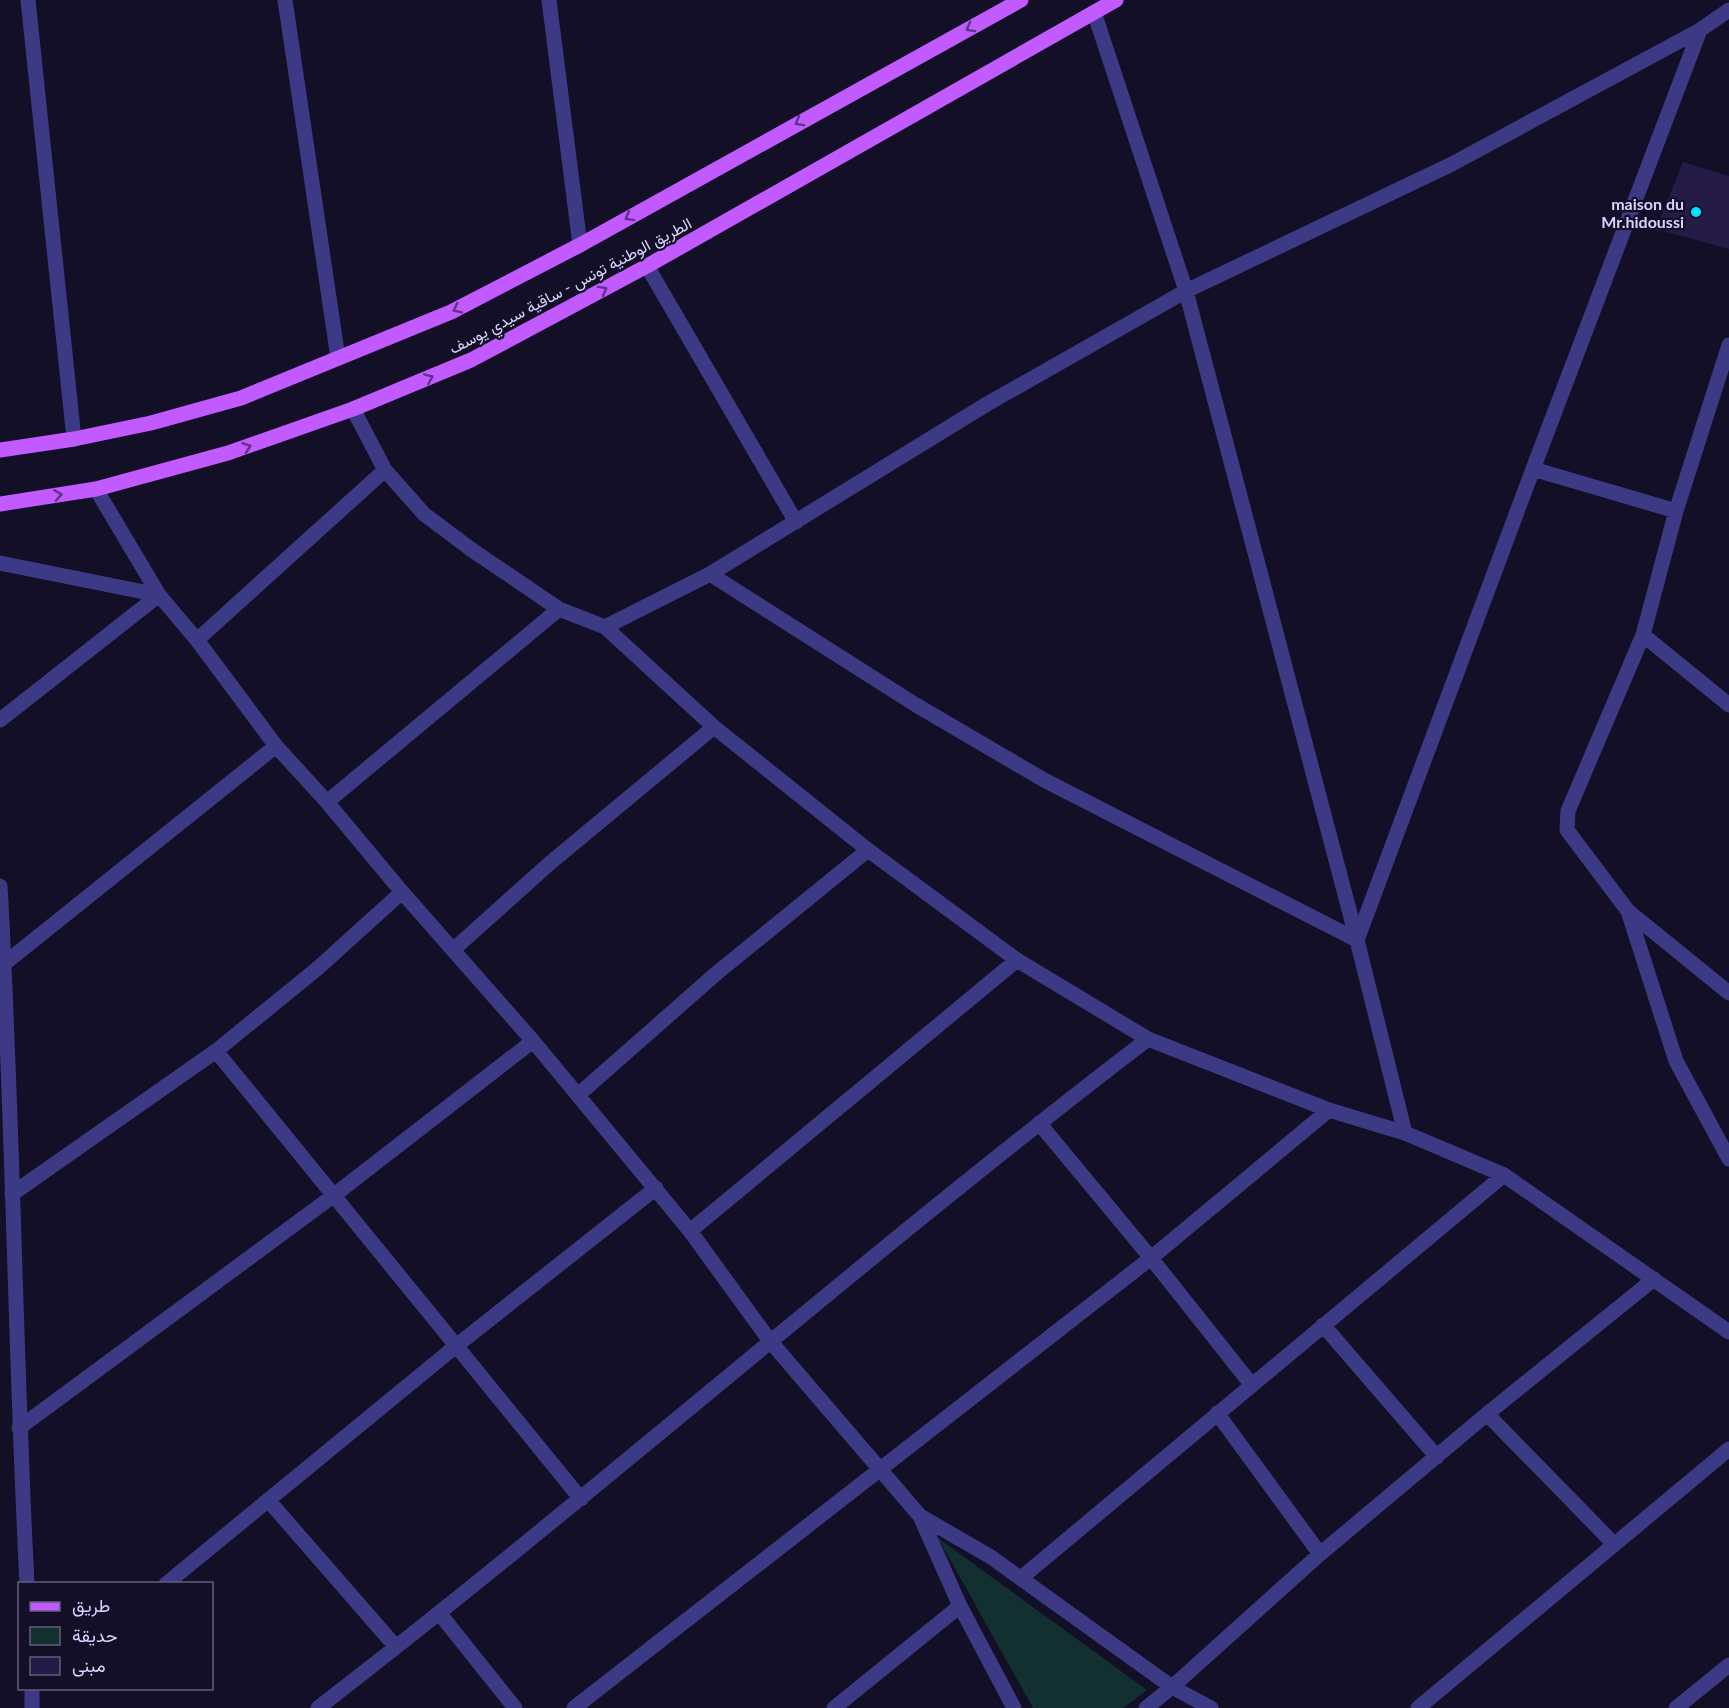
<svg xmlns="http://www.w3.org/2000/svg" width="1729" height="1708" font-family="Lato,Vazirmatn,sans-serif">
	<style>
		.green { fill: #12302f }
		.building { fill: #241b47 }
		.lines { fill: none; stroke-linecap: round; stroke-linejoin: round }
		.minor { stroke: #3d3a85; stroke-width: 15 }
		.major { stroke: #c25bff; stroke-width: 15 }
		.oneway { stroke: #623188 }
		.poi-dot { fill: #00e5ff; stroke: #130f26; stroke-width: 2 }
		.labels { text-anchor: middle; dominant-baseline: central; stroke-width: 4.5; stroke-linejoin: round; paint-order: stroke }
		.poi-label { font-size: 16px; font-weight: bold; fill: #d9d4ff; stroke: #130f26; text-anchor: end }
		.street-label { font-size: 16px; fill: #d9d4ff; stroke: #130f26 }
	</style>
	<rect width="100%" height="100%" fill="#130f26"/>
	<path class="green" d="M938 1538 1147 1690 1123 1708H1033Z"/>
	<path class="building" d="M1683 162 1729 176V249L1656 229Z"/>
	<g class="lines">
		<path class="minor" d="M28 0 74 439
			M285 0 338 358
			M549 0 580 245
			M1094 12 1186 291 1357 940 1405 1133
			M647 266 796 522
			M1729 345 1676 511 1643 635 1568 811 1567 830 1628 911 1676 1061 1729 1159
			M353 409 385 470 424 514 472 550 559 609 605 627 714 727 868 850 1017 960 1148 1039 1329 1110 1405 1133 1504 1175 1729 1332
			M1533 469 1676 511
			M96 489 159 595 197 640 276 746 327 802 402 892 533 1041 690 1231 770 1341 920 1516 960 1606 1014 1708
			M0 563 159 595
			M710 574 916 705 1044 780 1357 940 1533 469 1700 30
			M605 627 710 574 987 404 1186 291 1452 164 1700 30 1729 10
			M1643 635 1729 705
			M197 640 385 470
			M0 720 159 595
			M327 802 559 609
			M0 886C13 1118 15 1351 27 1584
			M1628 911 1729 993
			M454 949 550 863 714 727
			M4 964 276 746
			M216 1051 581 1499
			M578 1095 718 972 868 850
			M1039 1123 1151 1258 1251 1384
			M12 1194 216 1051 318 968 402 892
			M690 1231 1017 960
			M1323 1325 1437 1457
			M1217 1413 1320 1554
			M1487 1414 1614 1544
			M19 1428 333 1196 533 1041
			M268 1500 396 1647
			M920 1516 991 1557 1172 1687 1211 1708
			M1021 1578 1504 1175
			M166 1584 456 1346 656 1188
			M440 1614 515 1708
			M32 1708V1688
			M318 1708C599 1491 865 1255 1148 1039
			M574 1708 1151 1258 1329 1110
			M834 1708 960 1606
			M1146 1708 1172 1687 1320 1554 1487 1414 1654 1279
			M1418 1708 1729 1449
			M1676 1708 1729 1665"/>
		<path class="major" d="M0 450 74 439 151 423 241 398 451 312 580 245 1021 0
			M0 504 96 489 228 453 353 409 471 360 647 266 1116 0"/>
	</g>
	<defs><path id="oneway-chevron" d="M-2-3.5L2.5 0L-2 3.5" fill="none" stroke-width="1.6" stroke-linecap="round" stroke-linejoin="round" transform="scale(1.5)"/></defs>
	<g class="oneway">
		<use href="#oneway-chevron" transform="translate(970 28) rotate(151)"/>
		<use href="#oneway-chevron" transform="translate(799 122) rotate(151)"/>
		<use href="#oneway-chevron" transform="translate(629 217) rotate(151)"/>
		<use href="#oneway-chevron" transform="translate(603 290) rotate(-29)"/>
		<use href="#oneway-chevron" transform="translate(457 309) rotate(154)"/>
		<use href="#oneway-chevron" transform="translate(429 378) rotate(-23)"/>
		<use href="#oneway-chevron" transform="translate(247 447) rotate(-19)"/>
		<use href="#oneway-chevron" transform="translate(58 495) rotate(-9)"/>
	</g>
	<circle class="poi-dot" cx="1696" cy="212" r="6"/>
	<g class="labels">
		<g class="poi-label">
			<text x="1684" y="203">maison du<tspan x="1684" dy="18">Mr.hidoussi</tspan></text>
		</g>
		<g class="street-label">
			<text transform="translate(570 285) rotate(-28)">الطريق الوطنية تونس - ساقية سيدي يوسف</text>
		</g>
	</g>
	<rect x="18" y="1582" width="195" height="108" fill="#130f26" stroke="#625e7d" stroke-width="1.5"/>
	<rect x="30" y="1602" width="30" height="9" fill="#c25bff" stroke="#625e7d" stroke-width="1.5"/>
	<text x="72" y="1612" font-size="18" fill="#d9d4ff">طريق</text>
	<rect x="30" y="1627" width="30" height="18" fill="#12302f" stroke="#625e7d" stroke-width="1.5"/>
	<text x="72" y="1642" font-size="18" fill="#d9d4ff">حديقة</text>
	<rect x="30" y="1657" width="30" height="18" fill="#241b47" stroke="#625e7d" stroke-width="1.5"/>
	<text x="72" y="1672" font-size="18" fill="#d9d4ff">مبنى</text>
</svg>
